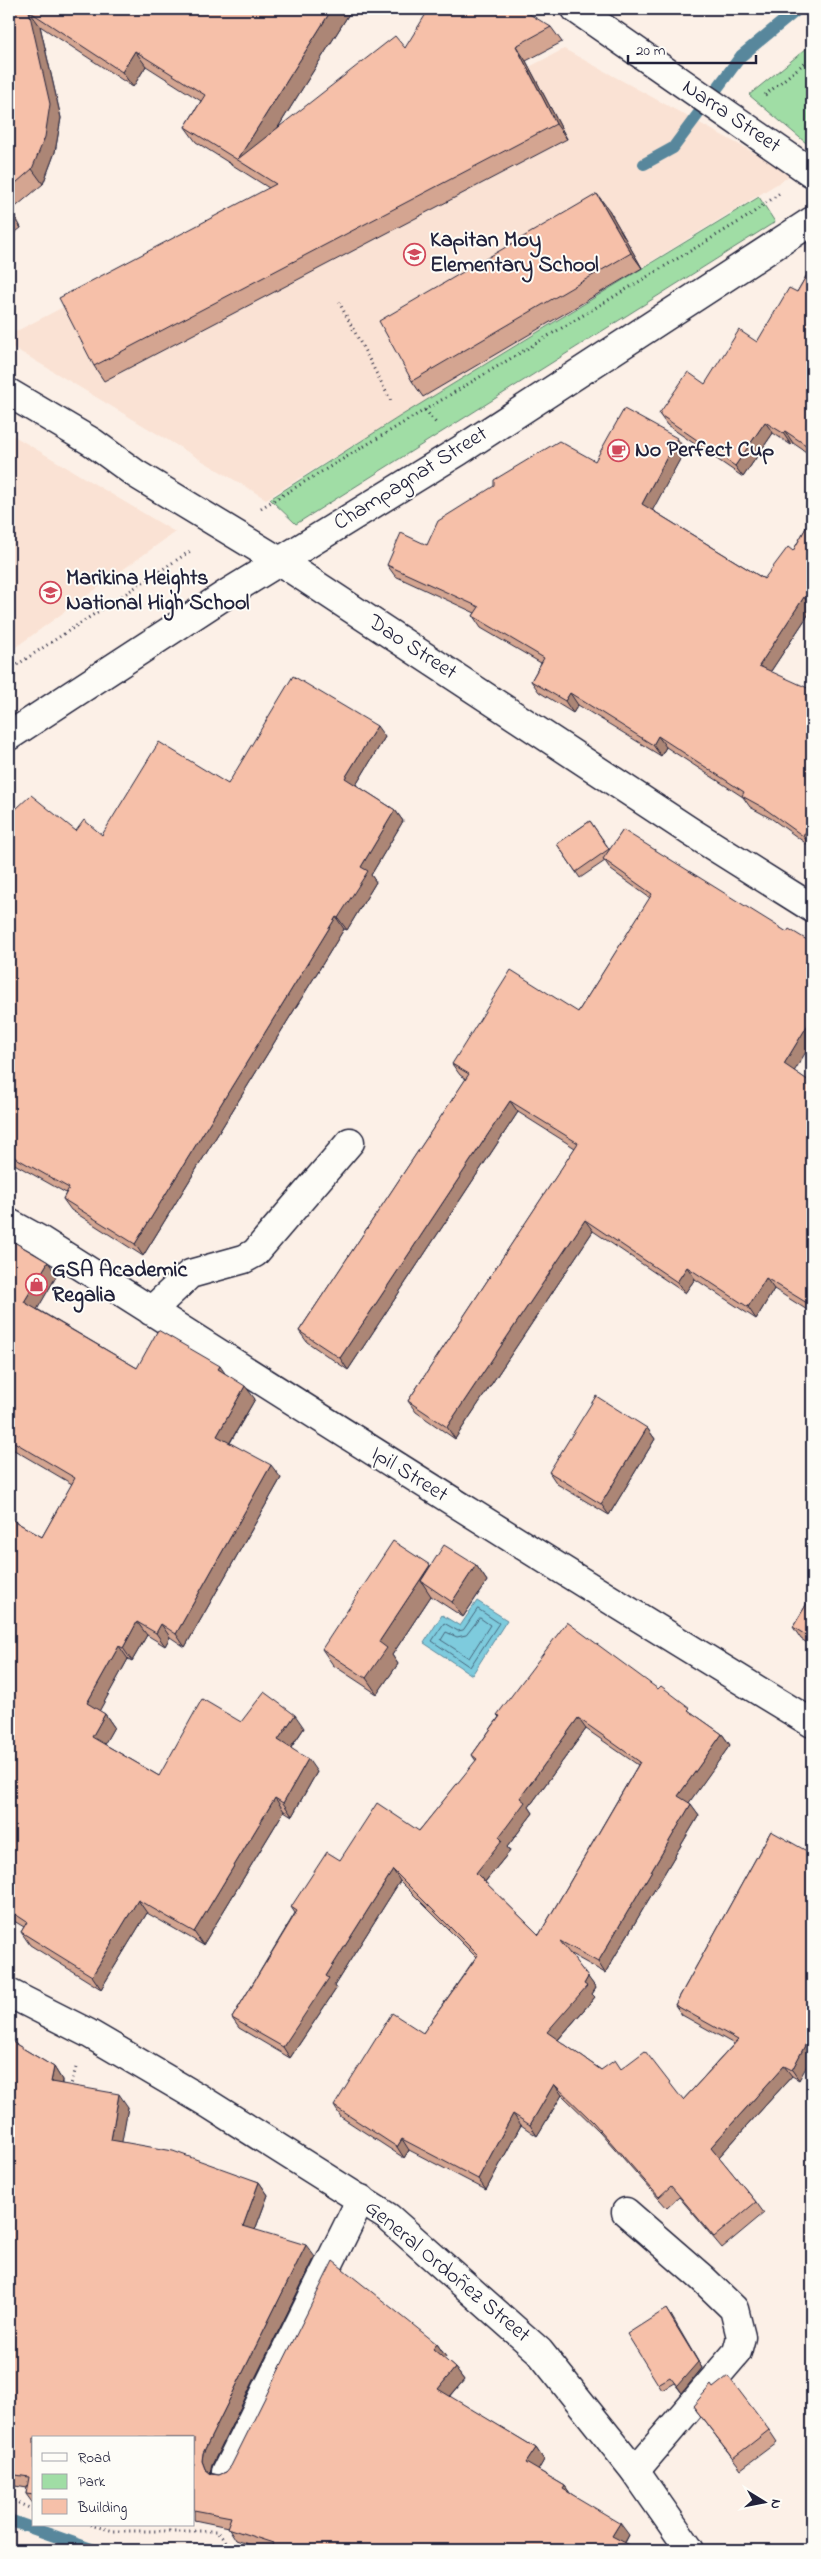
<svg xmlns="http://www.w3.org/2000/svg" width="821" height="2559" font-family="'Indie Flower',sans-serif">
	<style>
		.built { fill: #fae2d4 }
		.green { fill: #a0dda5; stroke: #618070 }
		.water { fill: #7ecbdd; stroke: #59879c }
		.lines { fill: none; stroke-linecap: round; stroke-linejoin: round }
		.shore { stroke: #47667c; stroke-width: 1 }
		.stream { stroke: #59879c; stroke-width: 12 }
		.minor-casing { stroke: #22223b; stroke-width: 31 }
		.major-casing { stroke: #22223b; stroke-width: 31 }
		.path { stroke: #22223b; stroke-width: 3; stroke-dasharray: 1 4; stroke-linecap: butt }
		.minor { stroke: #fdfcf7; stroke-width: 28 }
		.major { stroke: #fdfcf7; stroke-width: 28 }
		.wall { fill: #d4a591; stroke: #22223b; fill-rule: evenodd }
		.shaded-wall { fill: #ac8676; stroke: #22223b }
		.building { fill: #f6c0a9; stroke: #22223b; fill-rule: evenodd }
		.labels { text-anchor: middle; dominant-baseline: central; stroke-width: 4; stroke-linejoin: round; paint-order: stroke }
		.street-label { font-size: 22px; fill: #22223b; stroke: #fdfcf7 }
		.poi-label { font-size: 22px; font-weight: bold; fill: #22223b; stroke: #fdfcf7; text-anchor: start }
	</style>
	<rect width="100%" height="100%" fill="#fcf0e7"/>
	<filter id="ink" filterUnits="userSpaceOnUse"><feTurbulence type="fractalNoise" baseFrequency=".02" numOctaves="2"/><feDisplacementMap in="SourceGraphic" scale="10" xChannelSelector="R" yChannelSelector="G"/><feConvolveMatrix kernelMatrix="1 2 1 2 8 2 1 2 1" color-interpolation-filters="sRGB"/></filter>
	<g filter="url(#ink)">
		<path class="built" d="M564 49 793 174 266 499 9 345V335Z
			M9 433 175 532 9 652Z"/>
		<path class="green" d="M812 44V148L749 95Z
			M759 197 775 222 296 524 270 499 399 417Z"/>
		<path class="water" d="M477 1601 507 1620 472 1675 424 1643 442 1615 460 1626Z"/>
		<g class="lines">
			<path class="shore" d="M478 1609 499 1623 470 1667 432 1641 444 1623 458 1631 463 1630Z
				M480 1618 490 1625 469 1658 441 1640 446 1632 457 1637 466 1635Z"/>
			<path class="stream" d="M644 164 673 148 741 56 798 9
				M9 2520 94 2550"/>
			<defs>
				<path id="minor" d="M576 9 812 173
					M9 393 92 442 136 474 281 562 691 832 812 908
					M9 736 228 593 459 451 812 221
					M9 1223 40 1240C297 1403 552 1566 812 1723
					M151 1311 190 1274 244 1259 255 1253 350 1142
					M626 2212 702 2278 734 2309 741 2337 737 2352 635 2471
					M226 2472 361 2199"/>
				<path id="major" d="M9 1993 88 2033 204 2101 388 2217 539 2351 635 2471 690 2550"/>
			</defs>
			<use href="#minor" class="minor-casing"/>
			<use href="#major" class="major-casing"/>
			<path class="path" d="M765 95 812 57
				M339 302 392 403
				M425 410 436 423
				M261 508 747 217 780 193
				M9 670 192 550
				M70 2088 76 2068
				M9 2499 34 2510
				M90 2525 114 2531H216L234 2550"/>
			<use href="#minor" class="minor"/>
			<use href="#major" class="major"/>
		</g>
		<path class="wall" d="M9 9H352L277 129 405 48 551 27 562 42 526 61 567 139 104 381 94 366 269 188 196 142 185 127 201 101 146 66 133 87 40 26 61 118 55 152 43 184 12 210 21 228 9 237Z
			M609 210 642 268 423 397 412 381Z
			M812 266V456L793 443 791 445 773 433 743 477 667 425 659 414 705 384 757 342 797 292Z
			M685 450 652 510 764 579 793 551 812 517V609L771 671 811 847 772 819 750 807 743 797 666 747 661 756 578 705 573 713 539 692 531 681 541 663 481 628 473 616 475 613 395 576 387 565 595 461Z
			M385 737 356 785 395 810 403 821 371 875 376 882 347 930 344 929 143 1256 71 1210 63 1199 66 1193 9 1161V803L16 809 76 831 102 835 228 784Z
			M590 821 610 850 623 830 794 1071 812 1083V1313L774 1289 756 1319 695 1279 685 1293 593 1231 455 1439 416 1412 408 1401 575 1148 518 1112 348 1370 307 1342 299 1331 466 1079 460 1075 452 1064 578 1012 650 898 611 870 605 861 580 878 557 844Z
			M9 1239 57 1275 37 1309 137 1368 226 1374 255 1399 230 1443 281 1478 185 1647 170 1637 165 1646 147 1635 132 1661 128 1659 99 1711 105 1714 114 1727 104 1744 159 1776 241 1722 304 1728 291 1748 317 1772 292 1816 284 1811 203 1945 147 1913 101 1989 30 1945 21 1932 24 1927 9 1918V1518L42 1537 72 1484 9 1447Z
			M647 1428 655 1439 609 1515 557 1484 549 1472Z
			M476 1565 487 1581 463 1617 431 1596 392 1655 398 1664 377 1694 333 1665 322 1649 430 1566Z
			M812 1595V1646L801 1639 793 1627Z
			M658 1689 722 1734 730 1745 689 1802 699 1815 605 1973 569 1953 596 1988 592 1994 595 1997 558 2040 601 2070 622 2069 683 2100 734 2044 682 2015 675 2005 771 1831 799 2080 792 2076 719 2157 756 2202 764 2213 722 2248 679 2197 667 2208 600 2132 562 2095 537 2136 521 2125 486 2190 409 2150 404 2158 341 2117 334 2106 423 2033 476 1957 400 1881 334 1986 336 1989 290 2058 239 2028 232 2018 295 1913 291 1907 340 1860 419 1831 476 1761 472 1755 499 1717 497 1715ZM586 1729 638 1765 539 1935 485 1882 510 1851 507 1847 533 1813 529 1807Z
			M9 2040 54 2067 62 2080V2084L128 2107 121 2142 259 2182 268 2195 255 2230 315 2257 212 2465 210 2473 219 2475 226 2472 437 2344 446 2357 444 2359 455 2368 464 2380 450 2397 536 2448 544 2460 538 2470 565 2486 570 2493 629 2535 625 2543 639 2550H265L236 2540 228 2527 194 2520V2438H34V2505L26 2494 27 2488 9 2485Z
			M671 2315 702 2368 682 2393 674 2383 662 2390 658 2384Z
			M713 2388 769 2430 777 2442 741 2469 693 2406Z"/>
		<path class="shaded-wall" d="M332 9H352L252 169 238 159Z
			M29 11 40 26 61 118 55 152 43 184 32 169Z
			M516 46 526 61 567 139 556 124Z
			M135 51 146 66 133 87 122 72Z
			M597 194 609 210 642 268 631 253Z
			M9 205 12 210 21 228 10 213 9 210Z
			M765 422 773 433 743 477 735 466Z
			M785 431 793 443 791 445 783 433Z
			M677 438 685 450 650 515 642 504Z
			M804 597 812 609 767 677 759 666Z
			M570 693 578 705 573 713 565 701Z
			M377 726 385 737 353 790 345 778Z
			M658 736 666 747 661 756 653 745Z
			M395 810 403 821 371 875 376 882 347 930 338 918 361 867Z
			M812 822V845L811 847 803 836Z
			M336 917 344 929 143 1256 135 1244Z
			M812 1018V1042L792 1075 784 1064Z
			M510 1101 518 1112 348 1370 340 1358Z
			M585 1220 593 1231 455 1439 447 1427Z
			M48 1262 57 1275 34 1315 24 1302Z
			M687 1267 695 1279 685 1293 677 1282Z
			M766 1278 774 1289 756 1319 748 1307Z
			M220 1366 229 1379 218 1369Z
			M245 1386 255 1399 226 1449 217 1436Z
			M647 1428 655 1439 609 1515 601 1504Z
			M271 1465 281 1478 185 1647 176 1634Z
			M430 1565 421 1581 431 1596 392 1655 398 1664 377 1694 366 1678 379 1642Z
			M476 1565 487 1581 463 1617 452 1602Z
			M137 1622 147 1635 132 1661 123 1648Z
			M161 1624 170 1637 165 1646 156 1633Z
			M119 1646 128 1659 96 1717 87 1703Z
			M105 1714 114 1727 101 1750 92 1737Z
			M295 1715 304 1728 287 1753 278 1740Z
			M578 1718 586 1729 529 1807 533 1813 507 1847 510 1851 483 1884 476 1873 499 1837 520 1798Z
			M722 1734 730 1745 686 1807 678 1796Z
			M308 1759 317 1772 292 1816 283 1803Z
			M275 1798 284 1811 203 1945 194 1932Z
			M691 1804 699 1815 605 1973 598 1962Z
			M393 1870 400 1881 334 1986 336 1989 290 2058 283 2047 326 1976Z
			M138 1900 147 1913 101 1989 92 1976Z
			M588 1977 596 1988 592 1994 595 1997 555 2043 547 2032 584 1984Z
			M812 2032V2057L799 2080 792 2070Z
			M784 2066 792 2076 718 2158 711 2147Z
			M54 2067 62 2080 60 2095 51 2082Z
			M554 2084 562 2095 537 2136 530 2125Z
			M119 2094 128 2107 120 2153 111 2140Z
			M513 2114 521 2125 486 2190 478 2179Z
			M402 2139 409 2150 404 2158 397 2147Z
			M259 2182 268 2195 252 2238 243 2226Z
			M306 2245 315 2257 212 2465 210 2473 205 2469 202 2461 203 2453Z
			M666 2309 702 2368 682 2393 677 2386Z
			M437 2344 446 2357 441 2362 433 2349Z
			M455 2368 464 2380 446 2401 438 2389Z
			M536 2448 544 2460 535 2476 526 2463Z
			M565 2486 573 2498 563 2489Z
			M620 2523 629 2535 621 2549 612 2536Z"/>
		<path class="building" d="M9 9H332L238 159 395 36 405 48 429 9H521L551 27 516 46 556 124 94 366 59 298 276 184 185 127 205 95 135 51 122 72 29 11 50 104 45 137 32 169 9 189Z
			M597 194 631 253 412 381 379 321Z
			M812 266V449L785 431 783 433 765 422 735 466 659 414 688 372 705 384 739 330 757 342 789 288 797 292Z
			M624 409 677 438 642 504 764 579 788 547 793 551 812 517V604L804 597 759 666 812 690V822L803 836 764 808 742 796 744 792 658 736 653 745 570 693 565 701 531 681 544 658 473 616 479 607 387 565 401 533 427 545 438 521 494 486V480L559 441 595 461Z
			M293 676 377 726 345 778 395 810 361 867 368 871 338 918 336 917 135 1244 63 1199 69 1188 9 1154V803L16 809 31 795 76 831 84 820 102 835 159 742 228 784Z
			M590 821 609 849 576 872 557 844Z
			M623 830 787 932 789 929 812 943V1018L784 1064 812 1083V1306L766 1278 748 1307 687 1267 677 1282 585 1220 447 1427 408 1401 578 1143 510 1101 340 1358 299 1331 469 1074 452 1064 511 970 578 1012 652 894 603 859Z
			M9 1239 48 1262 24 1302 137 1368 158 1330 220 1366 218 1369 245 1386 217 1436 271 1465 176 1634 161 1624 156 1633 137 1622 123 1648 119 1646 87 1703 105 1714 92 1737 159 1776 202 1699 241 1722 264 1692 295 1715 278 1740 308 1759 283 1803 275 1798 194 1932 138 1900 92 1976 21 1932 27 1922 9 1910V1518L42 1537 75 1478 9 1439Z
			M596 1396 647 1428 601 1504 549 1472Z
			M393 1541 430 1565 379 1642 387 1648 366 1678 322 1649Z
			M444 1545 476 1565 452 1602 421 1581Z
			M812 1595V1639L793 1627Z
			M567 1622 658 1689 661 1686 690 1708 688 1710 722 1734 678 1796 691 1804 598 1962 560 1941 588 1977 584 1984 587 1986 547 2032 601 2070 615 2060 621 2069 645 2051 683 2100 738 2040 675 2005 771 1831 812 1854V2032L792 2070 784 2066 711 2147 756 2202 714 2237 671 2186 659 2197 593 2122 554 2084 530 2125 513 2114 478 2179 402 2139 397 2147 334 2106 392 2013 423 2033 478 1955 393 1870 326 1976 329 1978 283 2047 232 2018 297 1911 291 1907 327 1852 340 1860 377 1803 419 1831 477 1759 472 1755 500 1716 497 1715ZM578 1718 640 1762 539 1935 476 1873 502 1840 499 1837 525 1802 520 1798Z
			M9 2040 54 2067 51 2082 119 2094 111 2140 173 2151 259 2182 243 2226 306 2245 203 2453 202 2461 205 2469 211 2474 219 2475 226 2472 231 2466 333 2261 437 2344 433 2349 455 2368 438 2389 536 2448 526 2463 565 2486 563 2489 620 2523 612 2536 639 2550H270L273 2543 227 2528 231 2517 194 2510V2438H34V2495L26 2494 29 2477 9 2474Z
			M666 2309 698 2362 677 2386 670 2377 658 2384 627 2334Z
			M728 2376 769 2430 733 2458 693 2406 711 2385 713 2388Z"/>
	</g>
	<defs>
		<symbol id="school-ring" viewBox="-11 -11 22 22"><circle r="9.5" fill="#fdfcf7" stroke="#d1495b" stroke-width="1.5"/><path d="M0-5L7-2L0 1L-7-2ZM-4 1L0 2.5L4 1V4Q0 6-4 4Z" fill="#d1495b"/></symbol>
		<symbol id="cafe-ring" viewBox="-11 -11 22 22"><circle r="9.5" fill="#fdfcf7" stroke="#d1495b" stroke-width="1.5"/><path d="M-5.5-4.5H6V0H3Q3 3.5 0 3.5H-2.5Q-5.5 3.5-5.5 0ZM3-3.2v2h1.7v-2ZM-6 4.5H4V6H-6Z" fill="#d1495b"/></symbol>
		<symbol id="shop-ring" viewBox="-11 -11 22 22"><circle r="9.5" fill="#fdfcf7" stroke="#d1495b" stroke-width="1.5"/><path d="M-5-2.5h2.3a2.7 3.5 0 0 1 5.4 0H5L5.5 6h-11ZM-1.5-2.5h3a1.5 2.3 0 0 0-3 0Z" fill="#d1495b"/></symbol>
	</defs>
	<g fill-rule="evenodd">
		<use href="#school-ring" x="402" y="242" width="25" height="25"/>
		<use href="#cafe-ring" x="606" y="438" width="25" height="25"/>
		<use href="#school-ring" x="38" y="580" width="25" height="25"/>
		<use href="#shop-ring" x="24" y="1272" width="25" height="25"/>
	</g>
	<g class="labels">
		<g class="street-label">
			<text transform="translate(731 117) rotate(34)">Narra Street</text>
			<text transform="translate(411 479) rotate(-32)">Champagnat Street</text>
			<text transform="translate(412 648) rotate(33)">Dao Street</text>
			<text transform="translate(409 1475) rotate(32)">Ipil Street</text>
			<text transform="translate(447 2272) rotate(40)">General Ordoñez Street</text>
		</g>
		<g class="poi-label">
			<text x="430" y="241">Kapitan Moy<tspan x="430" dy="25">Elementary School</tspan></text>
			<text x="635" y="451">No Perfect Cup</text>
			<text x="66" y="579">Marikina Heights<tspan x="66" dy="25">National High School</tspan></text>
			<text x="52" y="1271">GSA Academic<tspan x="52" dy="25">Regalia</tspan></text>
		</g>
	</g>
	<rect width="821" height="2559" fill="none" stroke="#fdfcf7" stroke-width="30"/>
	<rect x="15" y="15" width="791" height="2529" fill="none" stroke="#22223b" stroke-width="2" filter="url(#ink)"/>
	<rect x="32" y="2436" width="162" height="90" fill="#fdfcf7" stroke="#a5a5ac"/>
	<rect x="42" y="2453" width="25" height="8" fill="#fdfcf7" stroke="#a5a5ac"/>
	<text x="78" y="2462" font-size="15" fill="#22223b">Road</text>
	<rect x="42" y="2474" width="25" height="15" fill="#a0dda5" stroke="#a5a5ac"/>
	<text x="78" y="2486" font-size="15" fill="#22223b">Park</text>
	<rect x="42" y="2499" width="25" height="15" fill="#f6c0a9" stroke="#a5a5ac"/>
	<text x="78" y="2512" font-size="15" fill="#22223b">Building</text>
	<g transform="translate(764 2502) rotate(100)" stroke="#fdfcf7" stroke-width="4" paint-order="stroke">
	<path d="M0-4L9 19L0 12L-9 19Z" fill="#22223b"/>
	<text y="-8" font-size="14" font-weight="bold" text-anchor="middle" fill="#22223b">N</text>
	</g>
	<path d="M628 55v8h128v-8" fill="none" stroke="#22223b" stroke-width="2.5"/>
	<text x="636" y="55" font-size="15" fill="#22223b" stroke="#fdfcf7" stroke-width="4" paint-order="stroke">20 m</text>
</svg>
